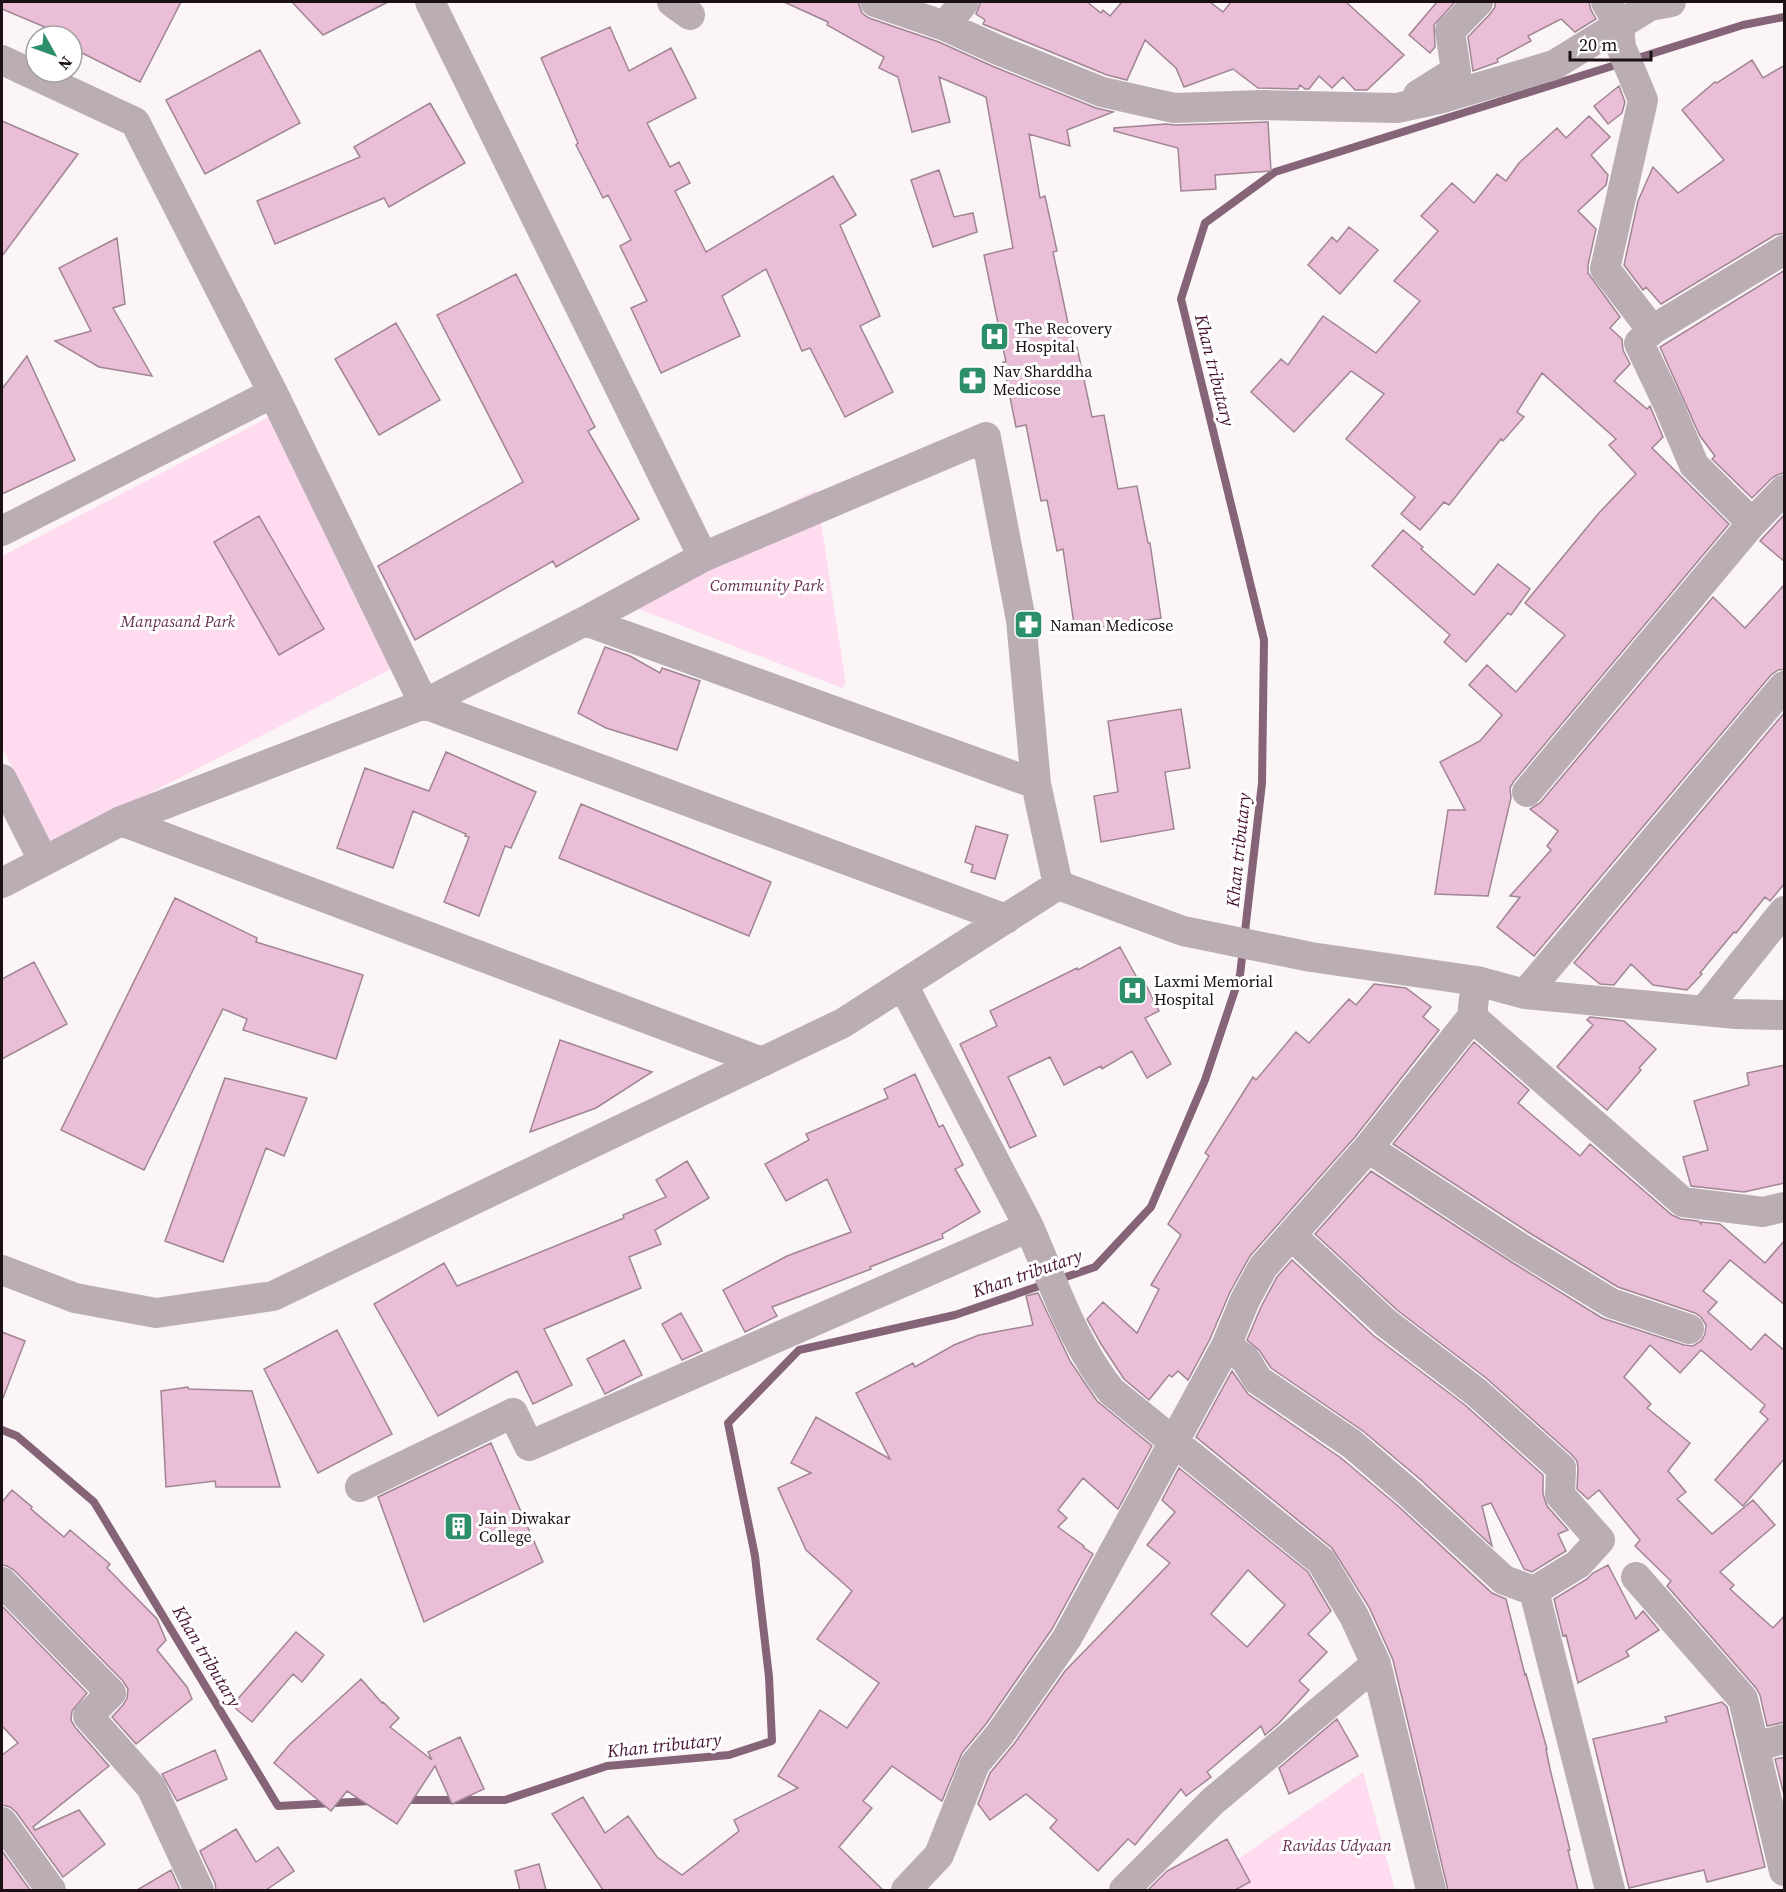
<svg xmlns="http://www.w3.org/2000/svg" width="1786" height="1892" font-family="'Source Serif 4',serif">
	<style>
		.green { fill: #fedbee }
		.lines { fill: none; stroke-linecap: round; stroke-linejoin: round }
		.stream { stroke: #846476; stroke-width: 8 }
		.building { fill: #eabed6; stroke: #a08593; stroke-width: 1.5; fill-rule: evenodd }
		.minor { stroke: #baadb4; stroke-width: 30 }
		.labels { text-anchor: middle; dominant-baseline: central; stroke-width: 6; stroke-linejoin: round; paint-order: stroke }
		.poi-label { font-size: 16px; fill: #1a1015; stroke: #fff; text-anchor: start }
		.park-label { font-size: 16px; font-style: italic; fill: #673052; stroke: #fff }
		.water-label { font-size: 18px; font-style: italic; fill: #451234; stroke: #fff }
	</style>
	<rect width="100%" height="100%" fill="#fbf5f8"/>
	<path class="green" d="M269 417 397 666 51 844 2 747V556Z
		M816 490 846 685 843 684 844 689 636 608 613 592Z
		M1363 1772 1395 1890H1194Z"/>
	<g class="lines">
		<path class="stream" d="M2 1430 17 1436 94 1502 278 1806 371 1801
			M402 1800H505L607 1766 729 1755 772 1741 769 1677 755 1556 728 1423 799 1350 955 1315 1095 1267 1151 1207 1205 1080 1240 975 1262 783 1264 640 1181 299 1205 223 1275 172 1743 25 1784 17"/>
	</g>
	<path class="building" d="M2 2H181L140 82 72 48V36H66L2 9Z
		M292 2H388L323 35Z
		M784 2H858L862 13 869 18 939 42 992 66 1096 108 1113 112 1067 130 1070 146 1029 134 1040 198 1045 196 1057 251 1053 252 1073 347H1077L1092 417 1104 415 1118 489 1137 486 1148 543H1150L1161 618 1075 631 1063 549 1057 551 1047 500 1041 501 1026 425 1016 427 1003 362H1006L984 255 1013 248 986 97 939 77 950 122 912 132 898 77 879 68 884 57 827 25 828 22Z
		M981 2H1087L1101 13 1103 10 1110 16 1122 2H1210L1223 12 1231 2H1346L1404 55 1367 90H1355L1343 77 1332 88 1319 76 1309 89H1305L1300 85 1298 89 1258 88 1233 69 1184 87 1176 68 1145 40 1127 80 1107 75 983 24 985 20 976 14Z
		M1437 2H1455L1434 25 1435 47 1430 53 1409 35Z
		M1495 2H1589L1591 10 1596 19 1575 32 1561 19 1528 36 1531 41 1497 59 1498 62 1473 71 1468 37 1490 14 1495 7Z
		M610 27 629 71 671 48 696 98 647 123 670 167 679 162 690 183 675 191 706 252 833 176 856 215 840 225 880 316 860 326 893 392 845 417 810 348 802 351 766 269 722 296 740 336 661 373 631 308 647 301 620 246 631 240 608 195 603 198 576 145 578 143 541 58Z
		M260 50 300 123 205 174 166 100Z
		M1752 60 1763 78 1785 65V233L1775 235 1661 304 1646 287 1643 290 1624 265 1638 201 1653 167 1678 193 1724 160 1682 110 1715 82 1717 83Z
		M1619 86 1625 102 1622 113 1608 124 1594 106Z
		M430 103 465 163 389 207 384 198 275 244 257 201 360 157 354 147Z
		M1589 116 1610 137 1591 155 1608 175 1606 185 1578 211 1596 229 1588 265V273L1620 317 1610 328 1622 339 1623 350 1630 364 1614 381 1647 409 1650 406 1663 437 1652 448 1729 524 1514 781 1510 788 1511 798 1488 896 1435 894 1448 810H1465L1440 762 1480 741 1502 715 1469 685 1487 665 1516 692 1565 635 1525 603 1598 514 1636 474 1609 445 1616 439 1542 373 1517 412 1524 417 1503 441 1501 439 1449 505 1444 502 1420 530 1401 514 1415 497 1346 439 1384 394 1351 371 1294 432 1251 392 1281 359 1288 365 1323 316 1376 353 1420 301 1394 281 1438 231 1421 216 1452 183 1474 203 1497 174 1506 181 1519 163 1557 128 1566 138Z
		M2 121 78 154 2 256Z
		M1268 122 1271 171 1215 175 1216 189 1181 191 1178 148 1114 131V128L1166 124 1175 125Z
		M939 170 954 217 973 213 977 232 933 247 911 180Z
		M1349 227 1378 250 1340 294 1308 265 1332 237 1337 242Z
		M117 238 125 304 113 308 152 376 99 367 55 341 91 331 59 268Z
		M1785 270V473L1779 474 1772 478 1752 498 1712 459 1715 456 1700 436 1660 347Z
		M516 274 595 427 588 431 639 519 556 567 553 561 415 640 378 566 523 482 437 315Z
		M396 323 440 400 379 435 335 359Z
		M27 356 75 460 2 494V389Z
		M1785 514V562L1760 541Z
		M259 516 324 629 279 655 214 542Z
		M1403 530 1423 547 1421 549 1474 595 1498 564 1530 589 1511 615 1508 613 1466 662 1444 642 1450 635 1372 566Z
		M1785 584V669L1778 670 1771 675 1534 956 1497 927 1520 897 1510 896 1551 850 1547 846 1558 831 1530 809 1540 803 1713 597 1745 628Z
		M605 647 630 656 660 673 662 668 700 681 677 750 606 728 578 713Z
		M1181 709 1190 768 1165 772 1174 829 1101 842 1094 796 1118 792 1108 721Z
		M1785 712V883L1770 901 1765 897 1736 933 1734 932 1700 973 1702 974 1687 990 1653 985 1631 964 1614 985 1600 984 1574 963Z
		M446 752 536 792 511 848 505 846 479 916 444 902 469 837 465 836 466 834 413 811 393 868 337 848 365 768 429 791Z
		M581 804 771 882 749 936 559 858Z
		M976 826 1008 835 995 879 971 872 973 865 965 862Z
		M175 898 257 938 256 942 363 975 336 1059 243 1030 247 1019 223 1009 144 1170 61 1130Z
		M1120 947 1142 987 1146 985 1159 1011 1145 1018 1171 1064 1147 1078 1132 1051 1102 1069 1101 1066 1064 1085 1050 1057 1008 1077 1036 1136 1010 1148 960 1044 997 1026 990 1011 1077 968 1078 970Z
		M34 962 67 1024 2 1059V979Z
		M1374 984 1406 988 1431 1007 1423 1017 1439 1030 1355 1137 1250 1256 1230 1292 1210 1339 1188 1380 1178 1371 1172 1377 1169 1375 1149 1400 1124 1379 1101 1344 1087 1319 1103 1302 1137 1333 1159 1289 1151 1285 1181 1235 1168 1224 1209 1156 1205 1153 1253 1077 1256 1080 1296 1032 1309 1043 1349 999 1356 1005Z
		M1590 1017 1624 1021 1656 1049 1639 1068 1641 1070 1607 1110 1557 1067 1593 1025 1587 1020Z
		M560 1040 652 1072 596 1108 530 1132Z
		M1474 1042 1529 1090 1518 1103 1580 1156 1590 1144 1672 1215 1681 1219 1698 1221 1701 1224V1222L1720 1224 1765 1263 1785 1240V1305L1730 1260 1703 1291 1717 1302 1708 1312 1751 1350 1765 1334 1785 1351V1458L1743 1506 1715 1480 1768 1419 1760 1412 1765 1405 1701 1350 1680 1373 1650 1345 1624 1377 1651 1404 1647 1408 1690 1443 1668 1471 1686 1492 1677 1499 1712 1534 1753 1500 1775 1525 1720 1572 1734 1585 1730 1589 1773 1628 1785 1615V1722L1767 1726 1760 1695 1756 1688 1667 1586 1671 1581 1635 1546 1640 1540 1599 1490 1588 1499 1577 1489 1578 1468 1577 1461 1572 1455 1486 1378 1397 1310 1315 1234 1371 1171 1510 1261 1602 1318 1684 1345 1693 1346 1701 1341 1705 1334 1706 1325 1701 1317 1695 1313 1618 1287 1528 1232 1393 1144Z
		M1785 1065V1183L1744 1192 1691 1186 1683 1157 1708 1150 1694 1101 1749 1085 1747 1073Z
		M915 1074 939 1127 943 1125 963 1165 955 1169 980 1212 942 1234 943 1238 870 1267 871 1269 772 1307 777 1316 745 1332 723 1290 787 1256 851 1232 827 1179 786 1201 765 1164 809 1140 806 1134 888 1098 884 1089Z
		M225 1078 307 1098 284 1156 266 1148 223 1262 165 1241Z
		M687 1161 709 1198 655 1230 661 1244 629 1257 641 1288 544 1329 572 1385 533 1404 517 1371 438 1416 374 1304 444 1263 457 1286 624 1218 623 1215 666 1197 656 1180Z
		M1292 1260 1374 1336 1465 1405 1543 1475V1494L1547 1506 1568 1530 1558 1534 1566 1551 1532 1572 1524 1569 1491 1503 1482 1506 1492 1546 1421 1480 1363 1431 1271 1368 1259 1350 1247 1340 1261 1307 1277 1277Z
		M1038 1293 1070 1361 1097 1401 1152 1446 1118 1509 1083 1478 1058 1510 1067 1518 1058 1527 1084 1546 1083 1547 1093 1554 1052 1629 986 1724 962 1753 942 1801 892 1766 863 1801 872 1808 839 1847 883 1890H603L552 1814 583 1797 605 1833 628 1816 657 1857 682 1875 739 1831 734 1820 798 1788 778 1776 820 1710 847 1728 879 1683 817 1639 852 1591 806 1550 778 1488 811 1473 791 1463 816 1417 890 1459 856 1393 913 1363 915 1367 954 1345 979 1335 1033 1325 1026 1296Z
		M681 1313 702 1351 682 1360 662 1324Z
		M337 1330 392 1434 318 1473 264 1369Z
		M2 1332 25 1341 3 1398 2 1397Z
		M624 1340 642 1375 605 1394 587 1359Z
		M1232 1371 1248 1394 1341 1458 1398 1506 1492 1593 1506 1599 1525 1675 1526 1674 1547 1749H1546L1550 1769 1570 1850H1568L1578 1890H1448L1393 1660 1369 1607 1332 1548 1196 1437Z
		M188 1387 189 1389 252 1391 280 1487H216L215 1481 166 1487 161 1391Z
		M491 1443 543 1562 424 1622 378 1497Z
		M1179 1468 1308 1572 1331 1611 1308 1634 1327 1652 1299 1681 1309 1690 1279 1723 1265 1735 1261 1726 1207 1772 1211 1777 1186 1796 1181 1789 1135 1845 1128 1839 1098 1871 1050 1828 1057 1820 1026 1794 990 1820 978 1804 990 1773 1014 1744 1065 1671 1170 1563 1147 1545 1175 1512 1162 1500ZM1248 1570 1285 1605 1247 1647 1211 1614Z
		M12 1490 32 1507 31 1509 64 1537 70 1530 110 1564 107 1568 157 1619 166 1640 157 1650 187 1687 192 1699 136 1744 112 1717 123 1705 127 1698 128 1689 123 1681 14 1570 7 1566 2 1565V1502Z
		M1608 1565 1636 1619 1643 1611 1659 1630 1626 1651 1629 1656 1578 1683 1566 1635 1563 1636 1554 1599 1587 1579 1593 1573Z
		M2 1606 87 1693 72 1711 71 1720 75 1727 109 1766 33 1827 35 1830 79 1810 105 1844 63 1877 16 1812 10 1807 2 1805V1755L18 1743 2 1726Z
		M296 1632 324 1655 302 1682 293 1674 252 1722 236 1709V1701Z
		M361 1679 382 1703 383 1702 399 1718 390 1727 432 1760 428 1752 460 1737 484 1789 452 1804 435 1766 397 1824 347 1791 331 1811 274 1763 290 1744Z
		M1722 1702 1727 1707 1765 1867 1707 1882 1704 1870 1629 1888 1593 1739 1667 1722 1665 1717Z
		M1337 1719 1358 1756 1289 1794 1279 1768Z
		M215 1750 227 1779 177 1801 162 1774Z
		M1785 1757V1799L1775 1759Z
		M236 1829 256 1862 278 1847 294 1871 266 1890H216L215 1883 200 1851Z
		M1227 1839 1250 1882 1235 1890H1148L1167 1871Z
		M2 1851 30 1890H2Z
		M539 1864 546 1890H520L515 1871Z
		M171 1870 180 1890H137Z"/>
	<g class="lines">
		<path class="minor" d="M430 2 703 557
			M672 2 690 15
			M875 2 945 26 998 50 1102 92 1174 108 1262 105 1397 108 1439 99 1554 65 1650 6 1671 2
			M1606 2 1619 25 1621 47 1643 100 1605 269 1652 330 1639 343 1668 404 1694 465 1752 523
			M945 26 964 2
			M2 60 135 122 273 393 424 704 1006 919
			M1418 95 1456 71 1450 31 1478 2
			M1652 330 1784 250
			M2 531 273 393
			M585 621 1036 784
			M2 779 43 860
			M1527 792 1752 523 1784 490
			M121 821 762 1062
			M2 883 121 821 424 704 585 621 703 557 986 437 1021 620 1036 784 1058 885
			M1058 885 1183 931 1311 957 1477 981 1525 994 1736 1014 1784 1015
			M1525 994 1784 686
			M1474 998 1472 1017 1683 1202 1763 1212 1784 1207
			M1704 1011 1784 911
			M1368 1148 1519 1247 1611 1303 1689 1329
			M1029 1227C1053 1282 1073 1343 1111 1391L1321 1561 1354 1616 1376 1664 1431 1890
			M1292 1236 1386 1323 1476 1392 1561 1468 1560 1495 1600 1540 1578 1564 1534 1591
			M2 1270 75 1298 156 1313 273 1296 843 1023 1058 885
			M1226 1346 1245 1359 1258 1380 1352 1444 1409 1493 1504 1580 1534 1591
			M360 1487 513 1413 529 1446 1029 1227 903 985
			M1636 1577 1743 1699 1784 1871
			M2 1582 111 1693 88 1716 151 1787 199 1890
			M1534 1591 1610 1890
			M1754 1747 1784 1739
			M2 1822 51 1890
			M906 1890 939 1855 975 1764 1000 1734 1067 1638 1226 1346 1245 1300 1263 1267 1368 1148 1472 1017
			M1124 1890 1213 1801 1376 1664"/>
	</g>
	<defs>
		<symbol id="hospital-square" viewBox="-11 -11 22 22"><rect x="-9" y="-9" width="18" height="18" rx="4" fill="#2c8f6a" stroke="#fff"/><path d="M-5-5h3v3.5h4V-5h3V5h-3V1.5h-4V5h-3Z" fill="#fff"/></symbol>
		<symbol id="pharmacy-square" viewBox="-11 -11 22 22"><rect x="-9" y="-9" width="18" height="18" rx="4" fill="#2c8f6a" stroke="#fff"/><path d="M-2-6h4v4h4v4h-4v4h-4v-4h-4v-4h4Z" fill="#fff"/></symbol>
		<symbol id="building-square" viewBox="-11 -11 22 22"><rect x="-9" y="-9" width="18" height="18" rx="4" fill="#2c8f6a" stroke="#fff"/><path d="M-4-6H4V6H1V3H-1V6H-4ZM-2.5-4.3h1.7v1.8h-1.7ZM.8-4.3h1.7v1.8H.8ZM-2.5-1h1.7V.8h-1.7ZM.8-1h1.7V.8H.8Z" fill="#fff"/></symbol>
	</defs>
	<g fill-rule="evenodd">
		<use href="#hospital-square" x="978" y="320" width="33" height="33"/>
		<use href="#pharmacy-square" x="956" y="364" width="33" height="33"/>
		<use href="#pharmacy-square" x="1012" y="608" width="33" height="33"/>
		<use href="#hospital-square" x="1116" y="974" width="33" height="33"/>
		<use href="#building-square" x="442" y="1510" width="33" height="33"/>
	</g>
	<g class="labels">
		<g class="poi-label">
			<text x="1015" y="328">The Recovery<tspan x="1015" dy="18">Hospital</tspan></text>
			<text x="993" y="371">Nav Sharddha<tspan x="993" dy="18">Medicose</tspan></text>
			<text x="1050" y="625">Naman Medicose</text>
			<text x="1154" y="981">Laxmi Memorial<tspan x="1154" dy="18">Hospital</tspan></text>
			<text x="479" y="1518">Jain Diwakar<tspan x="479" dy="18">College</tspan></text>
		</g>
		<g class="park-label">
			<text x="767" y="585">Community Park</text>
			<text x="178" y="621">Manpasand Park</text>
			<text x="1337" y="1845">Ravidas Udyaan</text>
		</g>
		<g class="water-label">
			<text transform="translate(1215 370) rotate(76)">Khan tributary</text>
			<text transform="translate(1238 850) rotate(-84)">Khan tributary</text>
			<text transform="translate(1027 1273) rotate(-19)">Khan tributary</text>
			<text transform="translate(207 1656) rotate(59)">Khan tributary</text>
			<text transform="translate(664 1745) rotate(-6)">Khan tributary</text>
		</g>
	</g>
	<rect width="1786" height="1892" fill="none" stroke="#1a1015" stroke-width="6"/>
	<g transform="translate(54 54) rotate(130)"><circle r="28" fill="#ffffff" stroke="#a39fa1" stroke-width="1.5"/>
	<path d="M0-4.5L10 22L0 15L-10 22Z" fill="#2c8f6a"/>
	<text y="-9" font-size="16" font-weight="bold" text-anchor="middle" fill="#1a1015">N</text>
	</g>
	<path d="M1570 51v9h81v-9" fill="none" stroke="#1a1015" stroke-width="3"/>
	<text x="1579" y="51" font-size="18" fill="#1a1015" stroke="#ffffff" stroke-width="4.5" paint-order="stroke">20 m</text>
</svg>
